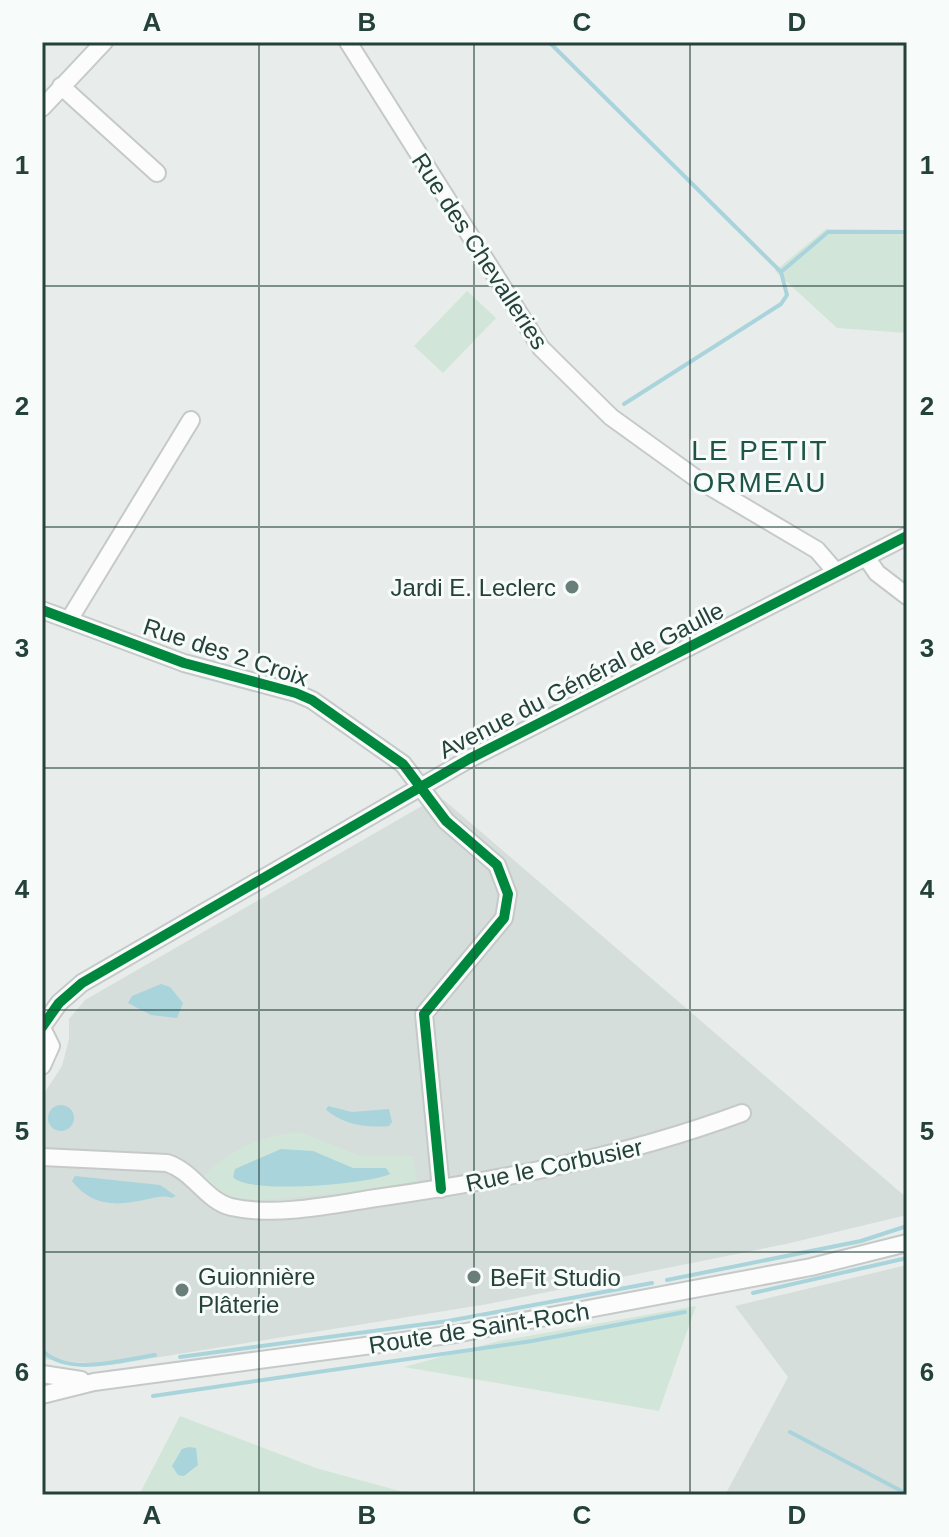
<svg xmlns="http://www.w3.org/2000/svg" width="949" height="1537" font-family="Arial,sans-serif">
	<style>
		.built { fill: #d6dedb }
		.green { fill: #d1e6d8 }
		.water { fill: #a9d4db }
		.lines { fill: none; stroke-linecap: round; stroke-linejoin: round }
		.stream { stroke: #a9d4db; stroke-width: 4 }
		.minor-casing { stroke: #c5cac8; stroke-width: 20 }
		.minor { stroke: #fcfcfc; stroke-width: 16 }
		.cycleway-casing { stroke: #f7fbf9; stroke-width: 15 }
		.cycleway { stroke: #00873e; stroke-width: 10 }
		.grid { fill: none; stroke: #24423a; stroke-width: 2; stroke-opacity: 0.55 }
		.poi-dot { fill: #697e78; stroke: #f7fbf9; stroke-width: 3 }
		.labels { text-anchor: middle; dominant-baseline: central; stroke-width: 6; stroke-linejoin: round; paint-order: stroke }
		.street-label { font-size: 24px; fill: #24423a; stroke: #f7fbf9 }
		.poi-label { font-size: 24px; fill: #24423a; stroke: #f7fbf9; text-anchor: start }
		.quarter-label { font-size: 28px; letter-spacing: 2px; fill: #1f5548; stroke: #f7fbf9 }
		.neatline { fill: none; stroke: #24423a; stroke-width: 3 }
		.grid-label { font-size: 26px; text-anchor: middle; font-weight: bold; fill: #24423a }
	</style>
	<rect width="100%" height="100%" fill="#e8edeb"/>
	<path class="built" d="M434 799 444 800 907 1198V1215L786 1244 488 1304 111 1365 42 1359V1107L43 1095 62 1066 69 1039V1019L85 1000Z
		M907 1265V1495H725L788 1377 735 1306Z"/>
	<path class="green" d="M826 229 907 230V333L837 328 775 271Z
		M467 291 496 318 443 373 414 346Z
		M299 1132 360 1156H412L418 1186 236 1202 221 1195 203 1177C232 1149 259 1136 299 1132Z
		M696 1306 659 1411 404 1367 499 1341Z
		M180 1416 316 1468 414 1495H139Z"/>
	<path class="water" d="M161 984 170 987 183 1003 177 1018 151 1015 128 1003 132 996Z
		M48 1118a13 13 0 1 1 26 0a13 13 0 1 1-26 0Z
		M328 1106 352 1112 389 1109 392 1122 389 1126C366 1128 345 1125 326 1110Z
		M281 1149 313 1151 353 1168H386L390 1174C369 1184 248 1195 233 1177L235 1169Z
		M75 1176 160 1185 176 1196 171 1198C156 1189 106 1225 72 1181Z
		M189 1447 196 1448 198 1465 184 1476 178 1475 172 1466 182 1449Z"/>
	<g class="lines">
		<path class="stream" d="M549 42 781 272 828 232H907
			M624 404 781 304 787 295 781 272
			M667 1280 861 1241 907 1226
			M753 1293 907 1258
			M42 1350C67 1377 122 1360 155 1355
			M180 1357 448 1321 652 1283
			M153 1396 532 1341 685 1312
			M790 1432 907 1494"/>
		<defs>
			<path id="minor" d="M348 42 541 348 611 417 697 479 817 550 836 572
				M61 86 157 173
				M42 108 104 42
				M866 557 877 573 907 596
				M42 610 184 663 296 693 312 700 403 764 446 821 497 865 508 894 504 918 424 1014 441 1189
				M69 620 191 420
				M42 1027 59 1003 82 983 469 759 907 536
				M42 1028 51 1046 42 1066
				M42 1157 167 1163C193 1171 206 1201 231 1207 276 1217 331 1205 376 1198 501 1180 623 1157 742 1113
				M42 1374 81 1380
				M42 1395 94 1382 455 1334 811 1267 907 1243"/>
		</defs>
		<use href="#minor" class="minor-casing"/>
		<use href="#minor" class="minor"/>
		<defs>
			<path id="cycleway" d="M42 610 184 663 296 693 312 700 403 764 446 821 497 865 508 894 504 918 424 1014 441 1189
				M42 1027 59 1003 82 983 469 759 907 536"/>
		</defs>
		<use href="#cycleway" class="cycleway-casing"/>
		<use href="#cycleway" class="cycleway"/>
	</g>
	<path class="grid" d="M259 42V1495M474 42V1495M690 42V1495M42 286H907M42 527H907M42 768H907M42 1010H907M42 1252H907"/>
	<g class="poi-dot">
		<circle cx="572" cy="587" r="8"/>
		<circle cx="474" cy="1277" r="8"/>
		<circle cx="182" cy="1290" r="8"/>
	</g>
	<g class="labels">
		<g class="street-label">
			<text transform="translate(480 251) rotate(57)">Rue des Chevalleries</text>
			<text transform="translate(226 652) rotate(18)">Rue des 2 Croix</text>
			<text transform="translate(581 680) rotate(-27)">Avenue du Général de Gaulle</text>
			<text transform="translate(554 1165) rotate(-12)">Rue le Corbusier</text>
			<text transform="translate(479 1328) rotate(-9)">Route de Saint-Roch</text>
		</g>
		<g class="poi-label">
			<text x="556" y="587" text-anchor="end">Jardi E. Leclerc</text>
			<text x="198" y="1276">Guionnière<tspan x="198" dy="28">Plâterie</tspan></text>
			<text x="490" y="1277">BeFit Studio</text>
		</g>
		<g class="quarter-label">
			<text x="760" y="450">LE PETIT<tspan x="760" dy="32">ORMEAU</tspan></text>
		</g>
	</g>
	<rect width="949" height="1537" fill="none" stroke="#f7fbf9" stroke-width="88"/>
	<rect x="44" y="44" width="861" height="1449" class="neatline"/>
	<g class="grid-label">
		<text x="152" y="31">A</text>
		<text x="367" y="31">B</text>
		<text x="582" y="31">C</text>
		<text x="797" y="31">D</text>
		<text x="22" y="174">1</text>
		<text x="927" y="174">1</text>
		<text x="22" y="415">2</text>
		<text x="927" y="415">2</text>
		<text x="22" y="657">3</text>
		<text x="927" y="657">3</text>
		<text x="22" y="898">4</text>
		<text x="927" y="898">4</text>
		<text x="22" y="1140">5</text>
		<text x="927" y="1140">5</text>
		<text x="22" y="1381">6</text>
		<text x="927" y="1381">6</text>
		<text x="152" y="1524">A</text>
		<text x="367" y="1524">B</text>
		<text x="582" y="1524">C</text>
		<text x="797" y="1524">D</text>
	</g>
</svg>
